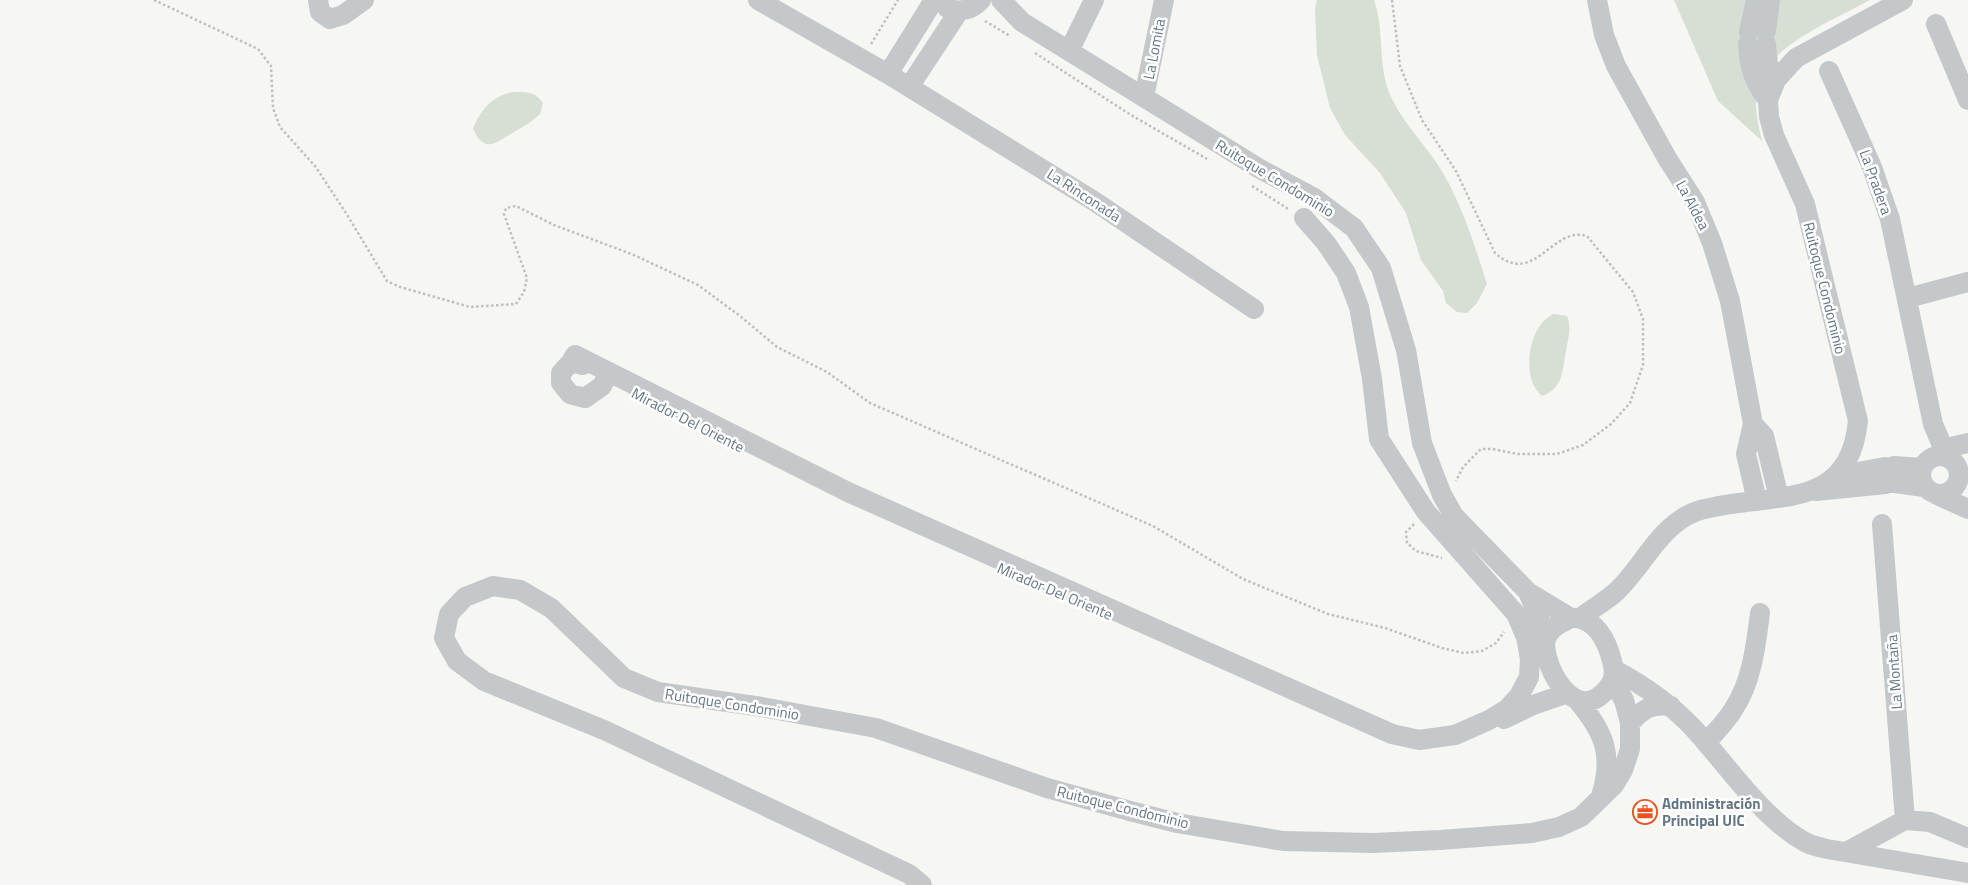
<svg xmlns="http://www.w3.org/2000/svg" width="1968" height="885" font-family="'Titillium Web',sans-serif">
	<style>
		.green { fill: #d7ded4 }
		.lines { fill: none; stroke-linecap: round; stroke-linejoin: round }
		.path { stroke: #bdc0c2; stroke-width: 2.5; stroke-dasharray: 2.5 2.5; stroke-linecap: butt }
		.minor { stroke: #c4c8cb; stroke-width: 20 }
		.labels { text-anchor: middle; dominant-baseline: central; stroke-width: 5; stroke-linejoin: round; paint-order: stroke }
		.street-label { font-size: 15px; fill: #647685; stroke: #fff }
		.poi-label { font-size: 15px; font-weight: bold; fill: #647685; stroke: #fff; text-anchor: start }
	</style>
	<rect width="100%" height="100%" fill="#f6f6f3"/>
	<path class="green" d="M1317 0H1374C1385 31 1377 66 1391 97 1404 125 1428 147 1443 173 1463 207 1475 247 1487 284L1477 303 1467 313 1457 312 1446 303 1443 291 1421 260 1406 213 1380 173 1345 135 1330 108 1317 55 1315 8Z
		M1674 0H1870C1836 19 1765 47 1757 88 1754 106 1758 124 1762 141L1718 101Z
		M513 92C526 92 535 91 543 103L540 114C532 122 524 126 514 132 497 141 486 156 473 129 481 109 492 96 513 92Z
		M1554 314 1567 316C1572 329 1568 338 1566 351 1562 370 1564 388 1542 396 1520 379 1528 324 1554 314Z"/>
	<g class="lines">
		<path class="path" d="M154 0 258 49 271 66 273 108 280 127 315 166 346 213 387 281 400 287 470 307 516 304 524 292 527 278 504 214 506 208 516 206 554 225 634 255 698 285 740 316 777 347 827 372 870 403 1153 526 1243 579 1328 614 1385 628 1442 648 1464 653 1482 651 1496 643 1504 632
			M1392 0 1400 66 1413 98 1422 120 1456 171 1495 253C1535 288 1552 225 1587 236L1633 292 1643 319V365L1630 403 1611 424 1583 445 1557 454H1518L1493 449H1481L1463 467 1456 481
			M985 21 1010 36
			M871 44 898 0
			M1035 53 1131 115 1207 159
			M1252 186 1290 210
			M1414 524 1406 532 1407 543 1416 551 1442 558"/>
		<path class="minor" d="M318 0 320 12 330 19 343 15 364 0
			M758 0 888 74 1094 201 1254 309
			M1001 0 1022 22 1260 169 1313 197 1354 228 1381 268 1406 350 1422 443 1442 495 1454 516 1528 592 1571 618
			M1597 0 1604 35 1616 66 1667 158 1695 202 1712 243 1730 301 1753 424 1746 454 1757 501
			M947 8C960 13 972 10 981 0
			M1936 24 1968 100
			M1766 31 1770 0
			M1749 32 1756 0
			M1748 44C1749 67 1754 83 1768 100
			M1766 44 1768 64 1776 80
			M1069 51 1094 0
			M1829 71 1872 167 1890 219 1933 424 1941 443 1942 456
			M888 74 934 0
			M909 87 959 11
			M1144 97 1164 0
			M1908 298 1968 282
			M571 362 575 355 850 493 1392 734 1419 740 1455 735 1489 720 1507 709 1519 696 1529 677 1530 659 1526 637 1516 614 1426 512 1379 439 1372 379 1359 307 1346 273 1326 243 1304 218
			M583 365 571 362 561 373V383L570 394 585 398 602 386 606 378
			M1753 424 1764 436 1779 498
			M1921 475a19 19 0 1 1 38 0a19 19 0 1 1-38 0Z
			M1944 456 1951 447 1968 443
			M1894 466 1922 468
			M1836 476 1885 467
			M1895 483 1924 487
			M1816 491 1886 484
			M1935 494 1968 509
			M1882 524 1905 820
			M1528 592 1547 637
			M1571 618C1595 616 1607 641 1612 661 1615 672 1615 680 1607 689 1573 730 1537 656 1547 636 1553 626 1561 623 1571 618Z
			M1580 618C1592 609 1606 601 1617 591 1640 569 1654 538 1680 520 1695 509 1713 507 1731 504 1794 495 1850 500 1858 421L1805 204 1774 135 1769 117 1768 100 1776 80 1796 58 1903 0
			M1615 670C1645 686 1672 705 1695 730 1728 766 1762 818 1805 842 1812 846 1820 847 1827 849L1968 873
			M1578 701C1604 732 1614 755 1601 796
			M1504 719 1533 705 1565 694
			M1630 723C1644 708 1651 704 1671 706
			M1706 743C1715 732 1726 722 1733 710 1752 682 1756 645 1760 613
			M1848 851 1905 820 1930 822 1968 838
			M922 885 909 874 604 730 484 681 457 661 444 638 449 614 465 597 493 586 520 590 551 608 624 678 658 692 762 707 876 728 1047 788 1130 811 1177 823 1283 841 1373 843 1440 840 1532 833 1559 827 1581 817 1614 785 1623 770 1630 749V723L1624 700 1613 682"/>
	</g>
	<defs>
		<symbol id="office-ring" viewBox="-11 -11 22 22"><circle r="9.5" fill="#fff" stroke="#e75422" stroke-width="1.5"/><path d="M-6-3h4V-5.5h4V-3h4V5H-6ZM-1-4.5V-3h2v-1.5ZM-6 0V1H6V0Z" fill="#e75422"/></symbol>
	</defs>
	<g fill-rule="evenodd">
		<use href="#office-ring" x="1631" y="798" width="28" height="28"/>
	</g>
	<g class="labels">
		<g class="street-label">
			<text transform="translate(1154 49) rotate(-79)">La Lomita</text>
			<text transform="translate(1275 178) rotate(31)">Ruitoque Condominio</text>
			<text transform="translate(1876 182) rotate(70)">La Pradera</text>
			<text transform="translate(1084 195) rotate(33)">La Rinconada</text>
			<text transform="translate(1693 205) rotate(62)">La Aldea</text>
			<text transform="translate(1825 288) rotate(76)">Ruitoque Condominio</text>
			<text transform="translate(688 420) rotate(27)">Mirador Del Oriente</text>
			<text transform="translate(1055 591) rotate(23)">Mirador Del Oriente</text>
			<text transform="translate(1894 672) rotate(-94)">La Montaña</text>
			<text transform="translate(732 704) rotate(9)">Ruitoque Condominio</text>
			<text transform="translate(1123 807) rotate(14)">Ruitoque Condominio</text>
		</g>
		<g class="poi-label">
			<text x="1662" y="803">Administración<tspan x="1662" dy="17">Principal UIC</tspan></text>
		</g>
	</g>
</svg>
